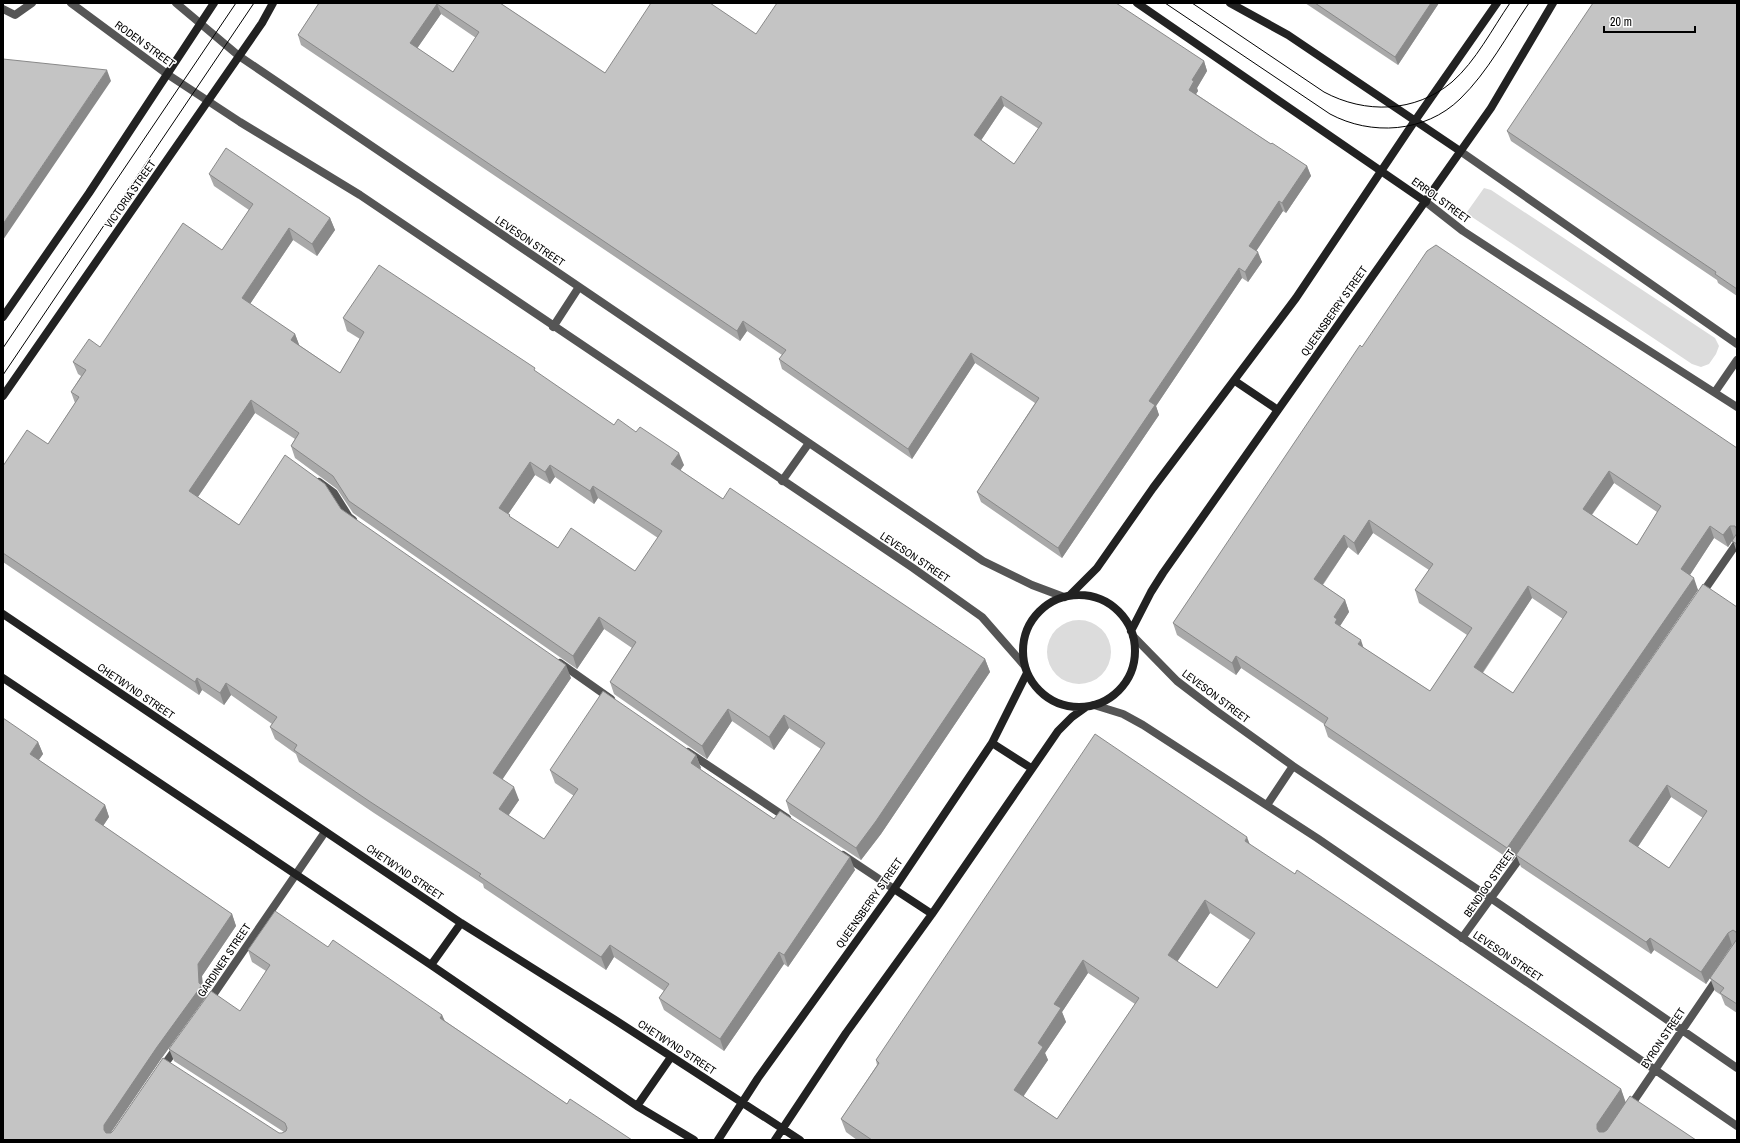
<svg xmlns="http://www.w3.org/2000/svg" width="1740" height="1143" font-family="'Archivo Narrow',sans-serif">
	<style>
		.green { fill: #dcdcdc }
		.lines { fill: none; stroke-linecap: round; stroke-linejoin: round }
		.street { stroke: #555; stroke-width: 8 }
		.secondary { stroke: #222; stroke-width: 8 }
		.tram { stroke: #000; stroke-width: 1 }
		.wall { fill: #a9a9a9; fill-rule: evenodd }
		.shaded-wall { fill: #898989 }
		.building { fill: #c4c4c4; stroke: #898989; fill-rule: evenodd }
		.labels { text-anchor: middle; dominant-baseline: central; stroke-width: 3; stroke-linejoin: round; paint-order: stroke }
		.street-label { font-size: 11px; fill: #000; stroke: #fff }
	</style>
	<rect width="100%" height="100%" fill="#fff"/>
	<path class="green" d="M1484 188 1491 190 1715 338 1719 346 1716 354 1709 364 1701 367 1692 364 1472 217 1467 212Z
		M1047 652a32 32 0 1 1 64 0a32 32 0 1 1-64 0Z"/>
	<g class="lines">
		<path class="street" d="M71 3 167 74 240 122 360 195 913 568 982 617 1024 665
			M176 3 239 56 983 561 1032 585 1064 597
			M3 9 15 15 32 3
			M1460 151 1737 344
			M1426 202 1463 231 1515 265 1737 407
			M553 327 579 287
			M1715 392 1737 360
			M782 481 809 443
			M319 482 334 493 349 517 353 520
			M1701 595 1737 543
			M1133 636 1177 681 1215 710 1293 766 1492 899 1737 1068
			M560 663 611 699
			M1094 705 1123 714 1143 725 1317 838 1737 1126
			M688 752 787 818
			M1267 805 1293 766
			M843 855 894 889
			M1462 938 1525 851
			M209 1001 325 832
			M162 1068 177 1047
			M1629 1108 1719 976"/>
		<path class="secondary" d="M1137 3 1426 202
			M1230 3 1288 35 1460 151
			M3 317 89 193 214 3
			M1235 381 1278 410
			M3 396 262 23 273 3
			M1023 651a56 56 0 1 1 112 0a56 56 0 1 1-112 0Z
			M1070 595 1097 568 1153 488 1296 298 1412 125 1497 3
			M3 614 461 923 615 1020 800 1140
			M1131 631 1151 592 1163 573 1491 108 1553 3
			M3 678 431 965 637 1106 694 1140
			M992 743 1031 768
			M894 889 932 914
			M431 965 461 923
			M637 1106 671 1057
			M718 1140 758 1078 894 889 992 743 1027 673
			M775 1140 846 1033 932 914 1058 731 1072 717 1086 707"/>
		<path class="tram" d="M1165 3 1330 114C1371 136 1425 133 1460 99 1488 72 1507 35 1529 3
			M1192 3 1324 92C1365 114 1415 113 1452 82 1476 61 1492 29 1510 3
			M3 348 236 3
			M3 375 254 3"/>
	</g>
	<path class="wall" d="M319 3H500L605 73 756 34 1204 61 1207 71 1197 88 1198 91 1196 94 1271 144 1307 166 1311 176 1286 213 1283 211 1256 250 1262 262 1248 282 1242 278 1156 406 1159 415 1062 558 981 502 977 492 1035 403 975 363 912 459 782 369 779 359 782 355 747 331 740 341 301 45 298 35ZM441 14 476 38 453 72 417 48ZM1004 106 1039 129 1014 164 981 140Z
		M1305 3H1439L1398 65Z
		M1737 3V296L1718 283 1717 280 1511 141 1507 131Z
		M209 174 330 218 335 230 317 256 293 240 250 304 295 334 299 345 340 373 360 339 347 331 343 318 537 373 614 425 684 465 680 470 723 499 985 659 990 672 881 834 861 860 790 814 786 801 821 749 789 728 774 750 732 721 707 759 614 694 610 682 632 648 604 629 577 669 353 513 337 489 295 458 291 446 295 439 255 413 198 497 239 525 341 509 571 678 502 779 519 800 508 815 544 839 574 796 555 783 550 770 696 755 701 768 700 769 774 819 855 870 788 967 784 964 724 1051 664 1010 659 998 664 991 614 957 606 970 484 888 483 884 374 813 299 762 296 754 275 739 270 727 272 724 231 695 224 705 202 690 199 695 3 562V466L48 444 75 403 71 392 81 376 78 374 73 362 100 347 222 250 249 210 214 186ZM535 475 550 484 555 477 594 504 598 498 658 538 635 571 558 548 511 518 508 514Z
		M1362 347 1737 448V553L1733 540 1728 547 1714 538 1690 575 1698 590 1512 861 1328 737 1324 725V724L1241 668 1236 675 1177 635 1173 623ZM1614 483 1657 512 1637 545 1592 515ZM1373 533 1429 570 1415 590 1419 603 1467 635 1430 691 1364 648 1340 626 1349 612 1345 600 1323 585 1348 547 1358 555ZM1532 598 1563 619 1513 693 1483 673Z
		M1737 607V1013L1725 1005 1721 995 1715 991 1710 978 1733 944 1732 945 1706 984 1654 950 1651 954 1521 867 1516 855ZM1671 797 1703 818 1669 868 1638 847Z
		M38 742 43 754 39 760 105 805 109 817 103 826 232 914 236 926 202 976 203 989 206 997 161 1059 111 1132 279 1133H282L284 1132 174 1061 169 1049 240 1011 266 971 252 962 248 950 328 947 442 1015 445 1021 567 1104 632 1140H3Z
		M1250 845 1621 1089 1625 1102 1696 1140H857L846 1132 841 1119 877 1065 876 1060ZM1210 913 1250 940 1217 988 1177 961ZM1088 973 1135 1004 1057 1119 1023 1096 1048 1060 1045 1053 1066 1022 1062 1012Z"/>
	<path class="shaded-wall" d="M1431 3H1439L1398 65 1395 57Z
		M437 4 441 14 414 53 410 43Z
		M1204 61 1207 71 1197 88 1198 91 1192 100 1189 90 1192 80Z
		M107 70 111 81 3 240V224Z
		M1001 96 1004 106 978 145 974 135Z
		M1307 166 1311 176 1286 213 1282 203Z
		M1279 201 1283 211 1253 256 1249 246Z
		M330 218 335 230 317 256 312 244Z
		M289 228 293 240 246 310 242 298Z
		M1258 252 1262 262 1248 282 1245 272Z
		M1239 268 1242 278 1156 406 1159 415 1062 558 1058 548 1149 401Z
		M743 321 747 331 740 341 737 331Z
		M295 334 300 347 291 340Z
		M971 353 975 363 912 459 908 449Z
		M251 400 255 413 193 504 189 491Z
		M679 453 684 465 676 477 671 464Z
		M530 462 535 475 504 520 499 508Z
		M550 465 555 477 550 484 545 472Z
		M1609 471 1614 483 1587 521 1583 509Z
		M593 486 598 498 594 504 590 491Z
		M1369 520 1373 533 1358 555 1354 543Z
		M1710 526 1714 538 1686 581 1681 569Z
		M1730 526 1734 538 1728 547 1723 535Z
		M1344 535 1348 547 1318 591 1314 579Z
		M1694 578 1698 590 1512 861 1507 848Z
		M1528 586 1532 598 1478 679 1474 667Z
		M1345 600 1349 612 1340 626 1335 623 1334 617Z
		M599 617 604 629 577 669 573 656Z
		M1361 640 1365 652 1358 644Z
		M1236 656 1241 668 1236 675 1232 663Z
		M985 659 990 672 881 834 861 860 856 848Z
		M566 665 571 678 498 786 493 773Z
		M197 678 202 690 199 695 195 682Z
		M226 683 231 695 224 705 220 693Z
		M728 709 732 721 707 759 702 746Z
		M784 715 789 728 774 750 769 737Z
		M38 742 43 754 34 766 30 754Z
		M696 755 701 768 696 775 691 763Z
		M1667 785 1671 797 1633 854 1629 841Z
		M514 787 519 800 504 822 499 809Z
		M105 805 109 817 99 832 95 820Z
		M1247 837 1252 850 1245 841Z
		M850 857 855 870 788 967 784 955Z
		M1205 900 1210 913 1173 968 1168 955Z
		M232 914 236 926 202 976 203 989 206 997 161 1059 108 1137 104 1130V1125L199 983 198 964Z
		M1728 933 1732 945 1706 984 1701 972Z
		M1650 938 1654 950 1651 954 1646 942Z
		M610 945 614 957 606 970 601 957Z
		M779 952 784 964 724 1051 720 1039Z
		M1083 960 1088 973 1062 1012 1066 1022 1045 1053 1048 1060 1019 1103 1014 1090 1038 1043 1054 1004Z
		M442 1015 447 1027 440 1018Z
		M1621 1089 1626 1103 1602 1137 1597 1129V1124Z"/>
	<path class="building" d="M319 3H500L605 73 651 3H710L756 34 777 3H1116L1204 61 1192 80 1194 81 1189 90 1271 144 1272 143 1307 166 1282 203 1279 201 1249 246 1258 252 1245 272 1239 268 1149 401 1155 405 1058 548 977 492 1039 398 971 353 908 449 779 359 786 350 743 321 737 331 298 35ZM437 4 479 32 453 72 410 43ZM1001 96 1042 123 1014 164 974 135Z
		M1315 3H1431L1395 57Z
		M1593 3H1737V289L1715 274 1716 272 1507 131Z
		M3 59 107 70 3 224Z
		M226 148 330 218 312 244 289 228 242 298 295 334 291 340 340 373 364 332 343 318 379 265 535 368 534 370 614 425 618 419 636 432 640 427 679 453 671 464 723 499 730 488 985 659 876 821 856 848 786 801 825 743 784 715 769 737 728 709 702 746 610 682 636 642 599 617 573 656 349 501 333 476 291 446 299 433 251 400 189 491 239 525 285 455 325 484 341 509 566 665 493 773 514 787 499 809 544 839 578 789 550 770 603 691 696 755 691 763 774 819 780 811 850 857 784 955 779 952 720 1039 659 998 669 984 610 945 601 957 479 876 481 874 369 801 294 750 297 745 270 727 277 717 226 683 220 693 197 678 195 682 3 553V466L27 430 48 444 79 397 71 392 86 370 73 362 89 339 100 347 183 223 222 250 253 204 209 174ZM530 462 545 472 550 465 590 491 593 486 662 531 635 571 571 528 558 548 509 516 510 515 499 508Z
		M1436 245 1737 448V530L1735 526H1730L1723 535 1710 526 1681 569 1694 578 1507 848 1324 725 1328 718 1236 656 1232 663 1173 623 1360 345 1362 347 1427 251ZM1609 471 1661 506 1637 545 1583 509ZM1369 520 1433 564 1415 590 1472 628 1430 691 1358 644 1361 640 1335 623 1337 619 1334 617 1345 600 1314 579 1344 535 1354 543ZM1528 586 1567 612 1513 693 1474 667Z
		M1737 533V544L1732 541Z
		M1703 584 1737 607V934L1736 932 1733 930 1728 933 1701 972 1650 938 1646 942 1516 855ZM1667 785 1707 811 1669 868 1629 841Z
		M3 718 38 742 30 754 105 805 95 820 232 914 198 964 199 983 202 985 157 1047 104 1125V1130L106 1133H111L113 1131 163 1058 279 1133H282L286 1131 287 1128 285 1123 169 1049 211 991 240 1011 270 965 248 950 275 911 328 947 333 940 442 1015 440 1018 567 1104 570 1099 632 1140H3Z
		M1095 734 1247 837 1245 841 1295 874 1297 870 1621 1089 1597 1124V1129L1599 1132H1604L1607 1130 1630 1096 1696 1140H872L841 1119 879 1063 876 1060ZM1205 900 1255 933 1217 988 1168 955ZM1083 960 1139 998 1057 1119 1014 1090 1043 1047 1038 1043 1061 1008 1054 1004Z
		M1737 939V1004L1720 993 1724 988 1710 978Z"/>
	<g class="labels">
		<g class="street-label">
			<text transform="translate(145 44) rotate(36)">RODEN STREET</text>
			<text transform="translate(130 194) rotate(-55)">VICTORIA STREET</text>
			<text transform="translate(1441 200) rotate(36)">ERROL STREET</text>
			<text transform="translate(530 241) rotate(34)">LEVESON STREET</text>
			<text transform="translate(1334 311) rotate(-55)">QUEENSBERRY STREET</text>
			<text transform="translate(915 557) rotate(34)">LEVESON STREET</text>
			<text transform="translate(136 691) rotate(34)">CHETWYND STREET</text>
			<text transform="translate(1216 696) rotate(37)">LEVESON STREET</text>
			<text transform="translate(405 872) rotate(34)">CHETWYND STREET</text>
			<text transform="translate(1489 883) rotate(-55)">BENDIGO STREET</text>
			<text transform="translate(869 903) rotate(-55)">QUEENSBERRY STREET</text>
			<text transform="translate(1508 956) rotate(34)">LEVESON STREET</text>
			<text transform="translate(224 960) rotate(-56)">GARDINER STREET</text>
			<text transform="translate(1663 1038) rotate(-56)">BYRON STREET</text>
			<text transform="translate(677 1047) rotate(33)">CHETWYND STREET</text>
		</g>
	</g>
	<rect width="1740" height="1143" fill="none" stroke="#000000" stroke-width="8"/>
	<path d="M1604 26v6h91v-6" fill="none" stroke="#000000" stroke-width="2"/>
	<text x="1610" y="26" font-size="12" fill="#000000" stroke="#ffffff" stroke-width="3" paint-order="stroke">20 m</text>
</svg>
